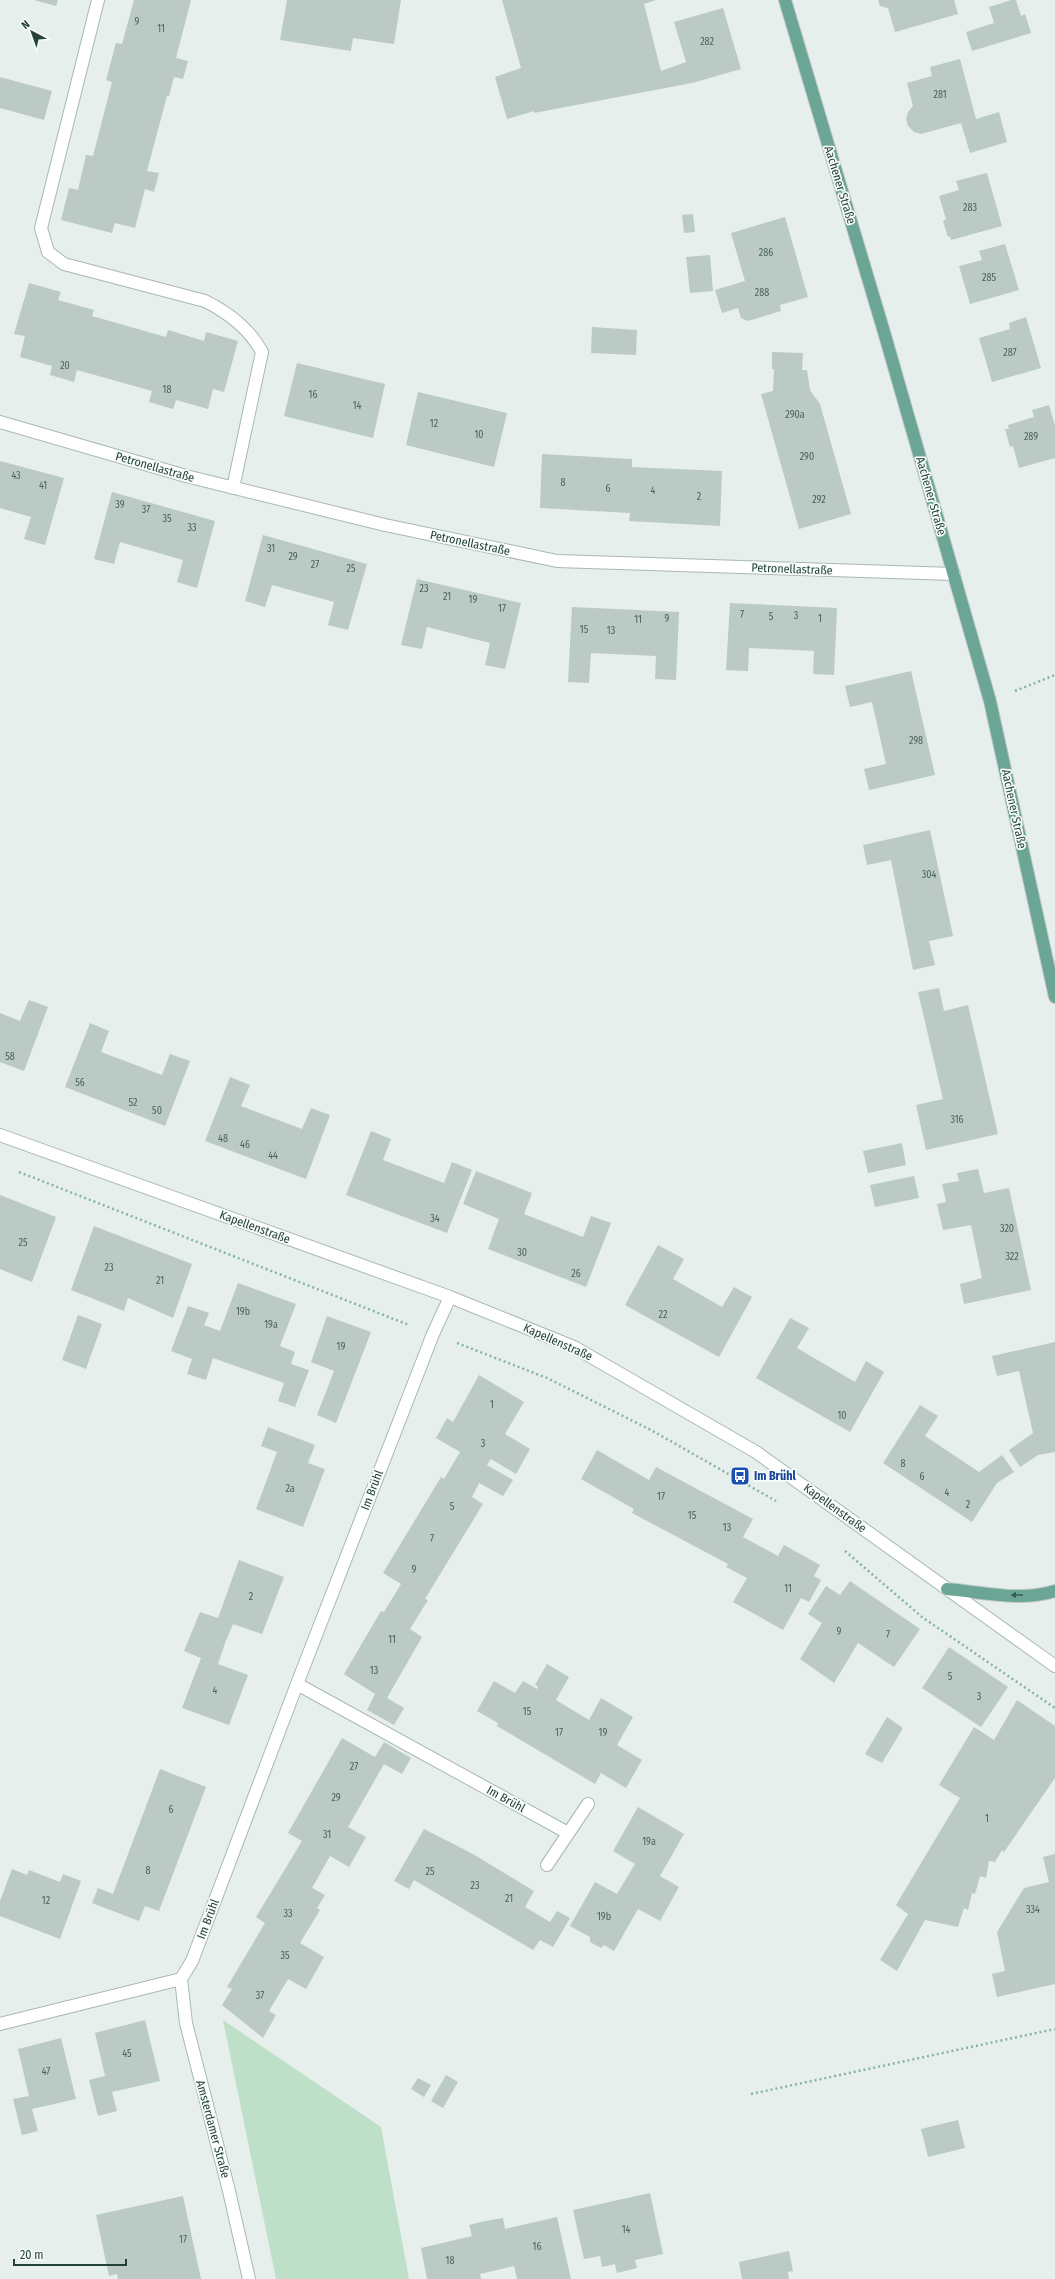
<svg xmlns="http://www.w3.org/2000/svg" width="1055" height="2279" font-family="'Fira Sans Condensed',sans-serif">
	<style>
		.green { fill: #bfe0c8 }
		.building { fill: #bbcac4 }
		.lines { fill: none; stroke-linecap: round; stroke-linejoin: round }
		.minor-casing { stroke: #a8b8b2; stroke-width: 14 }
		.major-casing { stroke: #c2cac8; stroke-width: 14 }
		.path { stroke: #86b3a5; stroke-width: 2.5; stroke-dasharray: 2 3; stroke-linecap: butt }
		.minor { stroke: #fff; stroke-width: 12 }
		.major { stroke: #6aa596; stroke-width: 12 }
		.oneway { fill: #365b51 }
		.labels { text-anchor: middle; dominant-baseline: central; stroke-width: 3.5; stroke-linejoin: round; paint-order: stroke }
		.number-label { font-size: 10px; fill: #4a645c }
		.street-label { font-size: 12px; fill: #24423a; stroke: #f7fbf9 }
		.transit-label { font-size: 12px; font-weight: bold; fill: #164399; stroke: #f7fbf9; text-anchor: start }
	</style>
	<rect width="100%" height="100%" fill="#e6efeb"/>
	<path class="green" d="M223 2020 381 2127 409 2279H276Z"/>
	<path class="building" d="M34 0H58L56 6Z
		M134 0H191L176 58 188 61 183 79 174 77 169 96H167L147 171 159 173 154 192 145 189 135 228 115 223 112 233 61 220 69 188 78 190 86 155 93 156 112 82 106 80 116 43 122 44Z
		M287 0H401L394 44 353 38 351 51 280 40Z
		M502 0H656L644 4 661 71 686 62 674 22 723 8 741 69 692 83 534 113V111L507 119 495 77 521 68Z
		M878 0H954L958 14 895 32 888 8 880 6Z
		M1011 0H1016L1021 16 1025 14 1031 33 972 51 966 32 994 23 989 7Z
		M960 59 976 119 999 112 1007 142 970 153 961 123 921 134 914 132 908 126 906 119 908 112 913 106 907 83 932 76 930 67Z
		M0 77 52 91 44 120 0 108Z
		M987 173 1002 226 951 240 950 236 948 237 943 221 946 219 939 196 959 190 956 181Z
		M693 214 695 232 684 233 682 215Z
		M785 217 808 297 780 305 781 311 748 321 741 318 738 308 722 313 715 290 745 281 731 233Z
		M1005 244 1019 290 970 304 959 266 982 260 979 251Z
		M710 255 713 291 690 293 686 257Z
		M29 283 61 292 58 300 94 310 92 316 166 337 168 330 204 341 206 332 238 341 224 392 213 389 208 409 176 400 173 409 149 402 152 391 77 370 74 382 50 375 52 366 20 357 25 336 14 334Z
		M1026 317 1041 368 992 382 979 338 1010 329 1009 323Z
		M592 327 637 330 636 355 591 353Z
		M772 352 803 353 802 370H807L810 390 820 404 851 514 799 529 761 394 773 391 774 369H772Z
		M297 363 385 384 373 438 284 416Z
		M418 392 507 413 494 467 406 445Z
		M1049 405 1055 426V458L1019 468 1013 446 1010 447 1005 429H1009L1008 425 1034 417 1032 410Z
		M542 454 632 459V467L722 471 720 526 629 521 630 513 540 508Z
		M0 461 64 478 45 545 24 539 31 517 0 508Z
		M112 492 215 521 197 588 177 582 183 560 120 542 114 564 94 559Z
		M263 535 367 564 348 630 328 625 334 602 272 585 265 607 245 601Z
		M417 579 521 603 505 669 485 665 490 643 427 627 422 649 401 645Z
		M730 603 837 608 834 675 813 674 814 651 749 648 748 671 726 670Z
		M572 607 679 612 676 680 655 679 656 656 591 653 589 683 568 682Z
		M911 671 935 775 869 790 864 769 886 764 872 702 850 707 845 686Z
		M930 830 953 936 929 941 935 965 913 970 891 860 867 865 863 845Z
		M939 988 944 1011 968 1005 998 1134 926 1150 916 1105 943 1099 918 992Z
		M29 1000 48 1007 24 1071 0 1062V1013L20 1021Z
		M90 1023 109 1031 101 1052 162 1075 170 1054 190 1061 165 1126 65 1087Z
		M230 1077 250 1085 241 1106 302 1129 311 1108 330 1115 306 1179 205 1141Z
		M371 1131 391 1139 383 1160 444 1183 452 1162 472 1170 447 1233 346 1195Z
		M902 1143 906 1165 868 1173 863 1151Z
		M978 1169 984 1193 1009 1188 1031 1290 964 1304 960 1284 982 1278 971 1225 943 1230 937 1204 946 1202 942 1184 959 1181 957 1173Z
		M476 1171 532 1193 524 1214 583 1237 591 1216 611 1223 586 1287 488 1249 499 1219 463 1204Z
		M914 1176 919 1198 875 1207 870 1185Z
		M0 1195 56 1217 32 1282 0 1269Z
		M94 1226 192 1264 173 1318 128 1298 124 1311 71 1290Z
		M658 1245 684 1259 673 1279 722 1307 734 1287 752 1297 719 1357 625 1305Z
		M238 1283 296 1304 280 1346 295 1352 291 1364 309 1370 295 1407 278 1401 284 1383 213 1358 206 1380 187 1374 192 1359 171 1351 188 1306 209 1313 204 1325 220 1331Z
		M78 1315 102 1324 86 1369 62 1360Z
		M327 1316 371 1332 336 1423 317 1415 334 1371 311 1362Z
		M790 1318 809 1328 797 1348 855 1382 866 1361 884 1372 850 1432 756 1378Z
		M1055 1342V1452L1038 1455 1020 1467 1009 1450 1033 1433 1019 1371 997 1376 992 1356Z
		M479 1375 524 1402 505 1434 530 1449 516 1474 491 1459 487 1465 513 1480 503 1496 479 1483 472 1497 483 1504 425 1599 428 1600 410 1629 422 1637 387 1698 404 1708 394 1725 367 1710 375 1694 344 1674 381 1611 384 1612 401 1584 383 1573 441 1477 444 1479 460 1452 436 1438 447 1418 453 1422Z
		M920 1405 938 1416 925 1436 979 1472 1002 1455 1014 1472 997 1483 972 1522 883 1463Z
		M268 1427 315 1445 308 1463 325 1469 303 1527 256 1509 277 1452 261 1446Z
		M597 1450 649 1480 656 1467 753 1519 743 1537 778 1556 784 1545 820 1565 814 1576 821 1580 809 1602 801 1598 783 1630 733 1602 747 1578 726 1567 728 1564 632 1513 634 1509 581 1479Z
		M239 1560 284 1577 262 1634 233 1624 225 1643 218 1664 248 1675 229 1725 182 1708 201 1658 184 1651 200 1612 218 1618Z
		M850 1581 920 1629 894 1667 858 1643 834 1683 800 1659 822 1623 808 1614 826 1586 840 1595Z
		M949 1647 1008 1687 981 1727 922 1688Z
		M547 1664 569 1677 556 1700 589 1720 601 1698 633 1717 617 1745 642 1760 626 1788 601 1773 595 1784 497 1726 498 1723 477 1711 494 1681 515 1693 523 1681 537 1689 538 1686 535 1685Z
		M1017 1700 1055 1726V1778L1004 1852 1002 1850 995 1862 989 1861 986 1878 980 1876 975 1894 972 1893 968 1910 964 1908 958 1927 925 1920 897 1971 880 1960 908 1914 896 1905 960 1798 939 1785 974 1727 994 1740Z
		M887 1717 903 1728 882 1763 865 1754Z
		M342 1738 375 1757 384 1742 411 1758 402 1774 384 1764 348 1827 366 1837 349 1867 330 1856 312 1888 325 1895 317 1908 320 1910 300 1943 324 1957 306 1989 288 1979 269 2011 276 2015 263 2038 222 2005 232 1989 227 1987 265 1923 256 1917 302 1841 288 1833Z
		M160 1769 206 1787 159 1911 145 1906 139 1921 92 1903 98 1888 113 1894Z
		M638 1807 684 1834 660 1876 679 1887 660 1921 638 1909 614 1951 604 1945 601 1948 590 1942V1937L570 1926 595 1882 617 1894 635 1864 613 1851Z
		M424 1829 473 1854 534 1891 525 1907 550 1922 557 1911 570 1918 553 1947 540 1940 533 1950 414 1880 409 1889 394 1881Z
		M1055 1854V1984L997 1997 992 1974 1005 1971 997 1932 1024 1888 1049 1882 1043 1857Z
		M12 1869 27 1875 29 1870 60 1882 63 1874 81 1881 60 1939 0 1916V1901Z
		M145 2020 160 2081 112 2092 117 2111 98 2116 89 2080 105 2076 95 2033Z
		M61 2038 76 2099 32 2109 38 2131 22 2135 13 2099 29 2096 18 2049Z
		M446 2075 458 2082 443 2108 431 2101Z
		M418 2078 431 2085 424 2097 411 2089Z
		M958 2120 965 2148 928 2157 921 2129Z
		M650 2193 663 2254 635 2260 637 2268 617 2273 615 2264 602 2267 600 2256 584 2259 573 2210Z
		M183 2196 201 2279H118L117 2274 109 2276 96 2215Z
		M557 2217 571 2279H517L514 2266 480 2274 481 2279H427L421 2248 472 2236 469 2225 485 2221 503 2218 505 2229Z
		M789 2251 793 2271 788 2272 789 2279H742L739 2262Z"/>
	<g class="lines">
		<defs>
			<path id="minor" d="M98 0 41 228 48 252 64 264 205 301C229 313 249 328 262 352L233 488
				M0 422 186 476 385 525 557 561 954 574
				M0 1135 450 1297 574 1347 756 1452 1055 1666
				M297 1684 568 1833
				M547 1865 588 1804
				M181 1979 186 2023 229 2191 249 2279
				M0 2024 181 1979 192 1961 297 1684 433 1334 450 1297"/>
			<path id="major" d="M785 0 884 332 990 701 1055 997
				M947 1589C981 1592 1022 1602 1055 1591"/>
		</defs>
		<use href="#minor" class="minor-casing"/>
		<use href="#major" class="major-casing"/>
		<path class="path" d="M1015 691 1055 675
			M19 1172 409 1325
			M457 1343 547 1378 651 1430 776 1501
			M845 1551 922 1617 1055 1708
			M751 2094 1055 2029"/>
		<use href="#minor" class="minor"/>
		<use href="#major" class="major"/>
	</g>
	<defs><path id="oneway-solid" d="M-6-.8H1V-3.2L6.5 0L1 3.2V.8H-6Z"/></defs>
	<use class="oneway" href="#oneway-solid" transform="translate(1017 1595) rotate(180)"/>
	<defs>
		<symbol id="bus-square" viewBox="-11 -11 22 22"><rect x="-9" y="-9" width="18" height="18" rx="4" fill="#1a4fb4" stroke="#f7fbf9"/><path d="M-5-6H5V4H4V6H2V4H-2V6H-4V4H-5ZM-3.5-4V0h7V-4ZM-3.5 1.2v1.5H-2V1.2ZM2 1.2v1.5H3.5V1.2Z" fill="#fff"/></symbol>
	</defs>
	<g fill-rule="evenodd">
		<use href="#bus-square" x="729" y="1465" width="22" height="22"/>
	</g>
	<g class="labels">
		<g class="number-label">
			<text x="137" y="22">9</text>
			<text x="161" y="29">11</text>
			<text x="707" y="42">282</text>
			<text x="940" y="95">281</text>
			<text x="970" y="208">283</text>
			<text x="766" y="253">286</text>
			<text x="989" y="278">285</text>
			<text x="762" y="293">288</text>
			<text x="1010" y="353">287</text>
			<text x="65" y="366">20</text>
			<text x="167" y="390">18</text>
			<text x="313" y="395">16</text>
			<text x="357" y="406">14</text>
			<text x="795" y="415">290a</text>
			<text x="434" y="424">12</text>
			<text x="479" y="435">10</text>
			<text x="1031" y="437">289</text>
			<text x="807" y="457">290</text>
			<text x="16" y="476">43</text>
			<text x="563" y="483">8</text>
			<text x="43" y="486">41</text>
			<text x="608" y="489">6</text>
			<text x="653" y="491">4</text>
			<text x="699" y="497">2</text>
			<text x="819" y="500">292</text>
			<text x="120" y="505">39</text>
			<text x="146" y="510">37</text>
			<text x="167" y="519">35</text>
			<text x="192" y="528">33</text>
			<text x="271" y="549">31</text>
			<text x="293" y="557">29</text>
			<text x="315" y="565">27</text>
			<text x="351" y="569">25</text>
			<text x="424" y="589">23</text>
			<text x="447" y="597">21</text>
			<text x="473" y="600">19</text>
			<text x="502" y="609">17</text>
			<text x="742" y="615">7</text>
			<text x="796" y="616">3</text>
			<text x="771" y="617">5</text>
			<text x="667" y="619">9</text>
			<text x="820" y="619">1</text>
			<text x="638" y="620">11</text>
			<text x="584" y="630">15</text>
			<text x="611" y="631">13</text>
			<text x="916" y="741">298</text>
			<text x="929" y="875">304</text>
			<text x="10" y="1057">58</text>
			<text x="80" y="1083">56</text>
			<text x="133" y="1103">52</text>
			<text x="157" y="1111">50</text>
			<text x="957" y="1120">316</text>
			<text x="223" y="1139">48</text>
			<text x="245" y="1145">46</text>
			<text x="273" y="1156">44</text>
			<text x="435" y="1219">34</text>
			<text x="1007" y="1229">320</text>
			<text x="23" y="1243">25</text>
			<text x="522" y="1253">30</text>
			<text x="1012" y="1257">322</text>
			<text x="109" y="1268">23</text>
			<text x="576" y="1274">26</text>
			<text x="160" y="1281">21</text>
			<text x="243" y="1312">19b</text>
			<text x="663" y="1315">22</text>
			<text x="271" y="1325">19a</text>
			<text x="341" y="1347">19</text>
			<text x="492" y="1405">1</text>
			<text x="842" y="1416">10</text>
			<text x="483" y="1444">3</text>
			<text x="903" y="1464">8</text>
			<text x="922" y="1477">6</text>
			<text x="290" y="1489">2a</text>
			<text x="947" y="1493">4</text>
			<text x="661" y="1497">17</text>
			<text x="968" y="1505">2</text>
			<text x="452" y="1507">5</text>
			<text x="692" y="1516">15</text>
			<text x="727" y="1528">13</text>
			<text x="432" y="1539">7</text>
			<text x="414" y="1570">9</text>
			<text x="788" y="1589">11</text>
			<text x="251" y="1597">2</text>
			<text x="839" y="1632">9</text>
			<text x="888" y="1635">7</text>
			<text x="392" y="1640">11</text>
			<text x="374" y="1671">13</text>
			<text x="950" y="1677">5</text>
			<text x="215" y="1691">4</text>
			<text x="979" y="1697">3</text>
			<text x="527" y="1712">15</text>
			<text x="559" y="1733">17</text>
			<text x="603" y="1733">19</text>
			<text x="354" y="1767">27</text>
			<text x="336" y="1798">29</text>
			<text x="171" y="1810">6</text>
			<text x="987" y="1819">1</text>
			<text x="327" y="1835">31</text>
			<text x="649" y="1842">19a</text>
			<text x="148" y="1871">8</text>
			<text x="430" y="1872">25</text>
			<text x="475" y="1886">23</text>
			<text x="509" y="1899">21</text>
			<text x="46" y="1901">12</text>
			<text x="1033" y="1910">334</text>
			<text x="288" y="1914">33</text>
			<text x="604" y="1917">19b</text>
			<text x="285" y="1956">35</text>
			<text x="260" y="1996">37</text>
			<text x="127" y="2054">45</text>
			<text x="46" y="2072">47</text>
			<text x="626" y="2230">14</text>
			<text x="183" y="2240">17</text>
			<text x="537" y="2247">16</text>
			<text x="450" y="2261">18</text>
		</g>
		<g class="street-label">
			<text transform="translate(840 185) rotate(73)">Aachener Straße</text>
			<text transform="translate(155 467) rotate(16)">Petronellastraße</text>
			<text transform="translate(931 496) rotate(74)">Aachener Straße</text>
			<text transform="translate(470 543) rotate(12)">Petronellastraße</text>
			<text transform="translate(792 569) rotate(2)">Petronellastraße</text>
			<text transform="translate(1014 809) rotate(78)">Aachener Straße</text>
			<text transform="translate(255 1227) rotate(20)">Kapellenstraße</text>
			<text transform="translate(558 1342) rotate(24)">Kapellenstraße</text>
			<text transform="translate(372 1490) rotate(-69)">Im Brühl</text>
			<text transform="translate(835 1508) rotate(36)">Kapellenstraße</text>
			<text transform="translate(506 1799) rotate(29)">Im Brühl</text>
			<text transform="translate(208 1919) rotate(-69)">Im Brühl</text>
			<text transform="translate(213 2129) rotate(75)">Amsterdamer Straße</text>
		</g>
		<g class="transit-label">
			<text x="754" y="1476">Im Brühl</text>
		</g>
	</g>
	<g transform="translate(32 32) rotate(319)" stroke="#f7fbf9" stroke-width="3" paint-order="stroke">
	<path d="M0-3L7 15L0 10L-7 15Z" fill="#24423a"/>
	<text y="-6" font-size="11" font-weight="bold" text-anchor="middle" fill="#24423a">N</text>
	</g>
	<path d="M14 2259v6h112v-6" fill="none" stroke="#24423a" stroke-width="2"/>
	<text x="20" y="2259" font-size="12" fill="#24423a" stroke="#f7fbf9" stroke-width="3" paint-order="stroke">20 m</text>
</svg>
